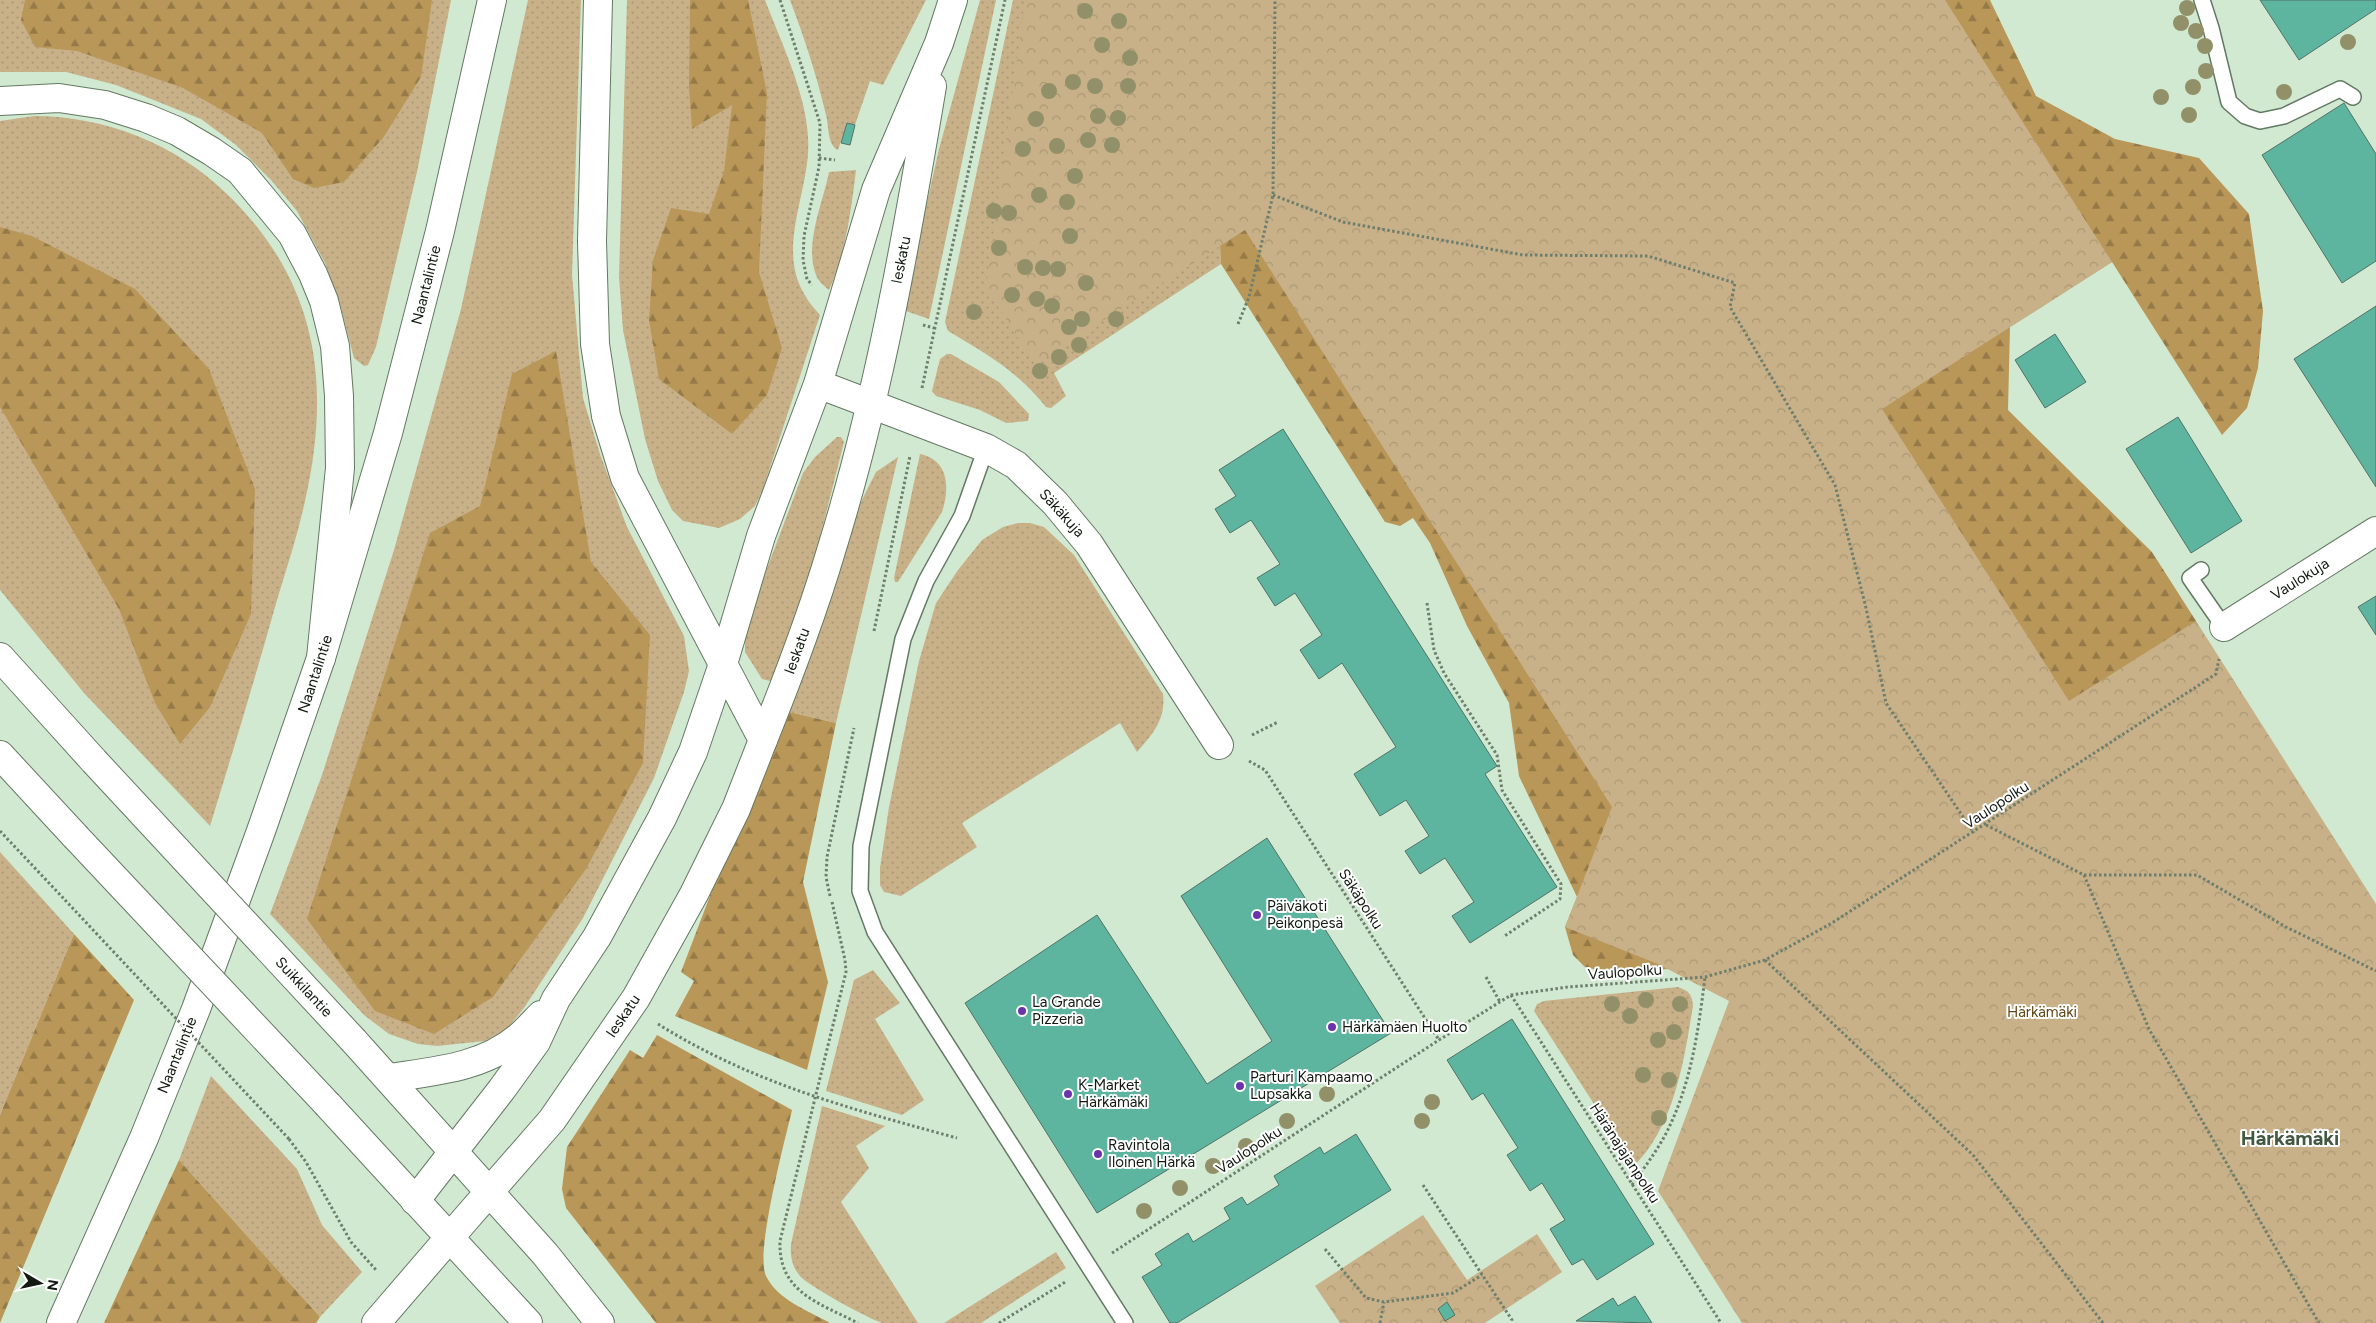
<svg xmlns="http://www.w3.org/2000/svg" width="2376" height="1323" font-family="Figtree,sans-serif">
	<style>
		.grass { fill: url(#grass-dots) }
		.forest { fill: url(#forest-firs) }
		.park { fill: url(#park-crowns) }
		.building { fill: #5eb59f; stroke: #507268 }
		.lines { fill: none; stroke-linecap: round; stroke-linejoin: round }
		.service-casing { stroke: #647963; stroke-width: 18 }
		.minor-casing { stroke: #647963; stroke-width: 30 }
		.secondary-casing { stroke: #647963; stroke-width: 30 }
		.primary-casing { stroke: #647963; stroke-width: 30 }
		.path { stroke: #6e7e6d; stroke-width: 3; stroke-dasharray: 2.5 2.5; stroke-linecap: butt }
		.service { stroke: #fff; stroke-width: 15 }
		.minor { stroke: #fff; stroke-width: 28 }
		.secondary { stroke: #fff; stroke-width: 28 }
		.primary { stroke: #fff; stroke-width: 28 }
		.primary-bridge-casing { stroke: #647963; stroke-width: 30; stroke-linecap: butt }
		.path-bridge { stroke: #6e7e6d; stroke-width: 3; stroke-dasharray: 2.5 2.5; stroke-linecap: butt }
		.primary-bridge { stroke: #fff; stroke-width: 28 }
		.tree { fill: #929069 }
		.poi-dot { fill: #6b34aa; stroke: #fff; stroke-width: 2 }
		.labels { text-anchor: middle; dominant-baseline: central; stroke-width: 4; stroke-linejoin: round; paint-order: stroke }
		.street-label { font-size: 15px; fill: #111910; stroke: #fff }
		.poi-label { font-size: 15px; fill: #111910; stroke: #fff; text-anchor: start }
		.park-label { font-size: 15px; fill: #5f4715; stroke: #fff }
		.district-label { font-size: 20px; font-weight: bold; fill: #435843; stroke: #fff }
	</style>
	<defs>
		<pattern id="grass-dots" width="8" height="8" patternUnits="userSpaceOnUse" patternTransform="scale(1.25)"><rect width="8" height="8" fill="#c8b188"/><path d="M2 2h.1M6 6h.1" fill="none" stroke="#ab9874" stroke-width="1.8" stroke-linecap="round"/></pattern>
		<pattern id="forest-firs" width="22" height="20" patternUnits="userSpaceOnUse" patternTransform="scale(1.25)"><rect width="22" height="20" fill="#b99758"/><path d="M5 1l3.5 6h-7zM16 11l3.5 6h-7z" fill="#957a47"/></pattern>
		<pattern id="park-crowns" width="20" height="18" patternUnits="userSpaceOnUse" patternTransform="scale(1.25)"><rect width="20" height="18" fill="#c8b188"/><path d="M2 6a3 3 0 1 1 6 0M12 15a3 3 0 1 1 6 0" fill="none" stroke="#ab9874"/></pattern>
	</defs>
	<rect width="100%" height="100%" fill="#d1e9d0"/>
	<path class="grass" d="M0 0H451L417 172 376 347 368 365 364 366 354 358 340 304 325 263 297 211 271 180 236 145 201 119 116 85 66 72H0Z
		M528 0H581L572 275 583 398 600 454 627 527 684 636 689 671 684 692 654 778 583 918 524 1008 507 1029 485 1041 437 1046 418 1044 389 1034 364 1015 270 914 322 775 394 550 461 309Z
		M627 0H765C781 42 806 93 808 137 812 189 774 248 806 297 809 303 815 309 820 315L763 489 755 506 740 519 719 528 683 521 672 510 658 481 645 439 623 330 619 277Z
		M790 0H926L883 85 870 81 855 125 847 123 838 150C827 145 829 125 826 115 817 76 804 37 790 0Z
		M980 0H996L929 319 903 310 939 149Z
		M1013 0H1179L1218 207 1221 264 1054 373 1066 396 1051 408 1046 407C1017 371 987 354 948 331L945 322Z
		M34 116C105 116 176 144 227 194 317 281 332 382 305 501 298 534 287 567 277 600 256 675 233 751 210 826L84 693 0 590V121Z
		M856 170C851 211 846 252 829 290 824 286 818 281 816 275 804 244 823 203 829 172Z
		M947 354H951L999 382 1029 414 1028 421 1006 423 980 410 936 396 932 391 940 359Z
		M837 437H841L844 442 811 573 774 679 770 681 762 679 745 652V627L803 473 815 457Z
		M920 454C949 460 950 488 942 512L898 582H895L894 578Z
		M898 457 836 723 785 711 862 500 876 472Z
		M1018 523H1030L1044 527 1074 555 1163 694C1166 719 1153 734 1137 752L1120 723 962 823 977 847 901 896 884 892 880 885V868L889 807 919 661 936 603 958 570 982 540 1003 527Z
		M0 852 74 934 0 1115Z
		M873 970 900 1003 875 1019 924 1100 902 1115 826 1091 854 980Z
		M1678 987C1689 991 1692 994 1693 1006 1684 1060 1675 1125 1634 1166L1534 1011 1537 1004 1544 1001Z
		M211 1076 297 1169 322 1225 362 1272 320 1317 179 1160Z
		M822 1106 885 1126 856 1146 869 1168 841 1202 918 1323C907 1323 894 1323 883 1323 872 1321 807 1285 800 1276 792 1267 790 1255 791 1244Z
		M1056 1252 1066 1268 981 1323H944Z"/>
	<path class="forest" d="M25 0H432L421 77 383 138 344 182 314 188 293 179 262 133 183 88 77 51 35 47 21 20Z
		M690 0H748L767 93 759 272 782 348 767 395 732 434 659 379 649 320 653 260 671 208 709 214 724 171 732 105 692 129 689 87Z
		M1179 0H1990L2036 96 2115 139 2199 158 2249 214 2263 311 2258 368 2247 408 2222 435 2112 262 2010 327 2008 410 2152 552 2196 621 2204 651 1690 968 1606 972 1585 967 1573 955 1565 927 1577 897 1519 776 1509 703 1467 626 1430 543 1413 518 1400 526 1385 522 1221 264 1218 207Z
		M0 227 32 236 135 289 209 369 255 489 251 614 210 707 180 744 155 703 119 609 0 407Z
		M556 351 591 562 650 635 643 763 586 869 493 997 434 1034 375 1011 307 919 430 533 480 506 512 374Z
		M785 711 836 723 803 882 828 982 807 1070 675 1016 694 981 681 972 716 880Z
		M74 934 134 1000 0 1323V1115Z
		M657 1035 792 1110C785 1140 755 1253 766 1276 778 1300 807 1310 830 1323H656L566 1208 562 1189 567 1147 630 1050 643 1058Z
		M179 1160 320 1317 316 1323H104Z"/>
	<path class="park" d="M1025 0H1945L2112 262 1882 409 2069 701 2196 621 2376 904V1323H1742L1658 1191 1729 1001 1658 964 1565 927 1612 807 1245 230 1035 364 986 288Z
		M1423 1215 1467 1280 1537 1234 1562 1272 1485 1323H1340L1315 1286Z"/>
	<path class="building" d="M2260 0H2376V9L2299 60Z
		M2344 103 2376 154V261L2342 283 2262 155Z
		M847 123 855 125 850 145 841 143Z
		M2376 306V487L2294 359Z
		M2055 334 2086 382 2045 408 2015 360Z
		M2178 417 2242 521 2191 553 2126 449Z
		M1283 429 1497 766 1485 774 1557 887 1470 943 1452 916 1474 902 1445 858 1420 874 1405 851 1429 836 1406 800 1380 816 1354 774 1396 747 1342 663 1319 679 1300 650 1322 635 1295 593 1275 606 1257 578 1280 564 1251 520 1230 533 1215 509 1236 496 1219 470Z
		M2376 596V635L2358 607Z
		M1267 838 1391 1033 1097 1213 965 1003 1097 915 1207 1084 1272 1041 1181 896Z
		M1512 1019 1654 1244 1597 1280 1583 1259 1572 1265 1550 1229 1565 1220 1542 1183 1530 1191 1507 1155 1518 1148 1483 1093 1472 1100 1447 1060Z
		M1356 1134 1391 1190 1177 1323H1170L1142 1277 1162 1265 1155 1254 1188 1233 1193 1242 1230 1219 1224 1208 1242 1197 1247 1205 1279 1185 1274 1176 1320 1147 1324 1154Z
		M1635 1296 1652 1323 1576 1321 1613 1298 1618 1306Z
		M1447 1302 1455 1315 1445 1321 1438 1309Z"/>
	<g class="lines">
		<defs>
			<path id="service" d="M2202 0 2211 28 2229 102 2245 116 2260 121 2284 116 2340 89 2353 97
				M986 448 962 516 926 581 903 639 861 846 860 891 875 932 1125 1323
				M2201 570 2190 578 2224 627"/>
			<path id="minor" d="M818 384 986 448 1016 465 1055 503 1089 544 1219 745
				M2224 627 2376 531
				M763 740C788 678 812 615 831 551 878 400 906 242 932 86
				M389 1078C435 1071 482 1068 519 1037 527 1030 534 1022 541 1015
				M415 1201 502 1089 536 1042 556 999 597 937 662 818 693 752 723 664 761 536 818 384 876 190 939 43 953 0"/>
			<path id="secondary" d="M450 1237 552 1120 636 998 694 894 736 809 763 740 625 478 606 416 595 344 592 241 598 0
				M61 1323 144 1138 196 1009 261 831 321 658 388 433 440 231 492 0"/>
			<path id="primary" d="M0 101 59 98 105 105 146 118 177 131 211 151 240 171 292 234 313 274 324 301 335 346 339 396 340 468 321 658
				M0 657 94 761
				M0 755 75 836
				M354 1041 545 1254 600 1323
				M328 1105 528 1323
				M376 1323 450 1237"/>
		</defs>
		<use href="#service" class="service-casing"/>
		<use href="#minor" class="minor-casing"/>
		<use href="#secondary" class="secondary-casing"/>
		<use href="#primary" class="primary-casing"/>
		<path class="path" d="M780 0 820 123 819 167 804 236 803 260 807 279 812 285
			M819 158 835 160
			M1273 195 1343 222 1523 255 1648 256 1735 283 1730 307 1835 485 1866 608 1886 703 1974 833
			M1238 324 1249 297 1273 195 1275 0
			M923 325 934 328
			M922 388 1005 0
			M1427 603 1434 650 1444 673 1497 755 1502 790 1561 884 1560 899 1503 937
			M874 631 910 456
			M1252 735 1278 722
			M1249 761 1265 770 1439 1040
			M1986 825 2084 875 2149 1029 2319 1323
			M0 831 65 900
			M2084 875H2197L2286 927 2376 971
			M830 896 826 877 827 857 854 728
			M832 902 845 960 846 972 780 1241C778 1292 819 1303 858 1323
			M1765 960 1973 1155 2103 1323
			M1486 977 1500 1002
			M1511 995 1721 1323
			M658 1024C752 1083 851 1109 957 1138
			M289 1139 306 1162 351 1242 377 1271
			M1423 1185 1512 1320V1323
			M1632 1185C1646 1165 1661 1146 1671 1123 1692 1078 1699 1026 1705 977
			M1325 1249 1366 1298 1384 1302 1453 1293 1482 1275
			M1112 1253 1439 1040 1511 995 1568 987 1705 977 1765 960 1832 923 2216 674 2219 659
			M999 1323 1067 1281
			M1380 1323 1384 1302"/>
		<use href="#service" class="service"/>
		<use href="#minor" class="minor"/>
		<use href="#secondary" class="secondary"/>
		<use href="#primary" class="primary"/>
		<defs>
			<path id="primary-bridge" d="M94 761 354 1041
				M75 836 328 1105"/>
		</defs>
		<use href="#primary-bridge" class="primary-bridge-casing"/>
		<path class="path-bridge" d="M65 900 289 1139"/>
		<use href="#primary-bridge" class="primary-bridge"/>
	</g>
	<g class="tree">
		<circle cx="2187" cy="8" r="8"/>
		<circle cx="1085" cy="11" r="8"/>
		<circle cx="1119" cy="21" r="8"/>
		<circle cx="2181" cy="23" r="8"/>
		<circle cx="2196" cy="31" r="8"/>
		<circle cx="2348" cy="42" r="8"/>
		<circle cx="1102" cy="45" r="8"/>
		<circle cx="2205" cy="46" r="8"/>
		<circle cx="1130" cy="58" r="8"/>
		<circle cx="2206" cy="71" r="8"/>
		<circle cx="1073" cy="82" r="8"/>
		<circle cx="1095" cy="86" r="8"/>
		<circle cx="1128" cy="86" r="8"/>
		<circle cx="2193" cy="87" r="8"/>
		<circle cx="1049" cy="91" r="8"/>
		<circle cx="2284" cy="92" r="8"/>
		<circle cx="2161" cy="97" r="8"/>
		<circle cx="2189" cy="115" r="8"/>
		<circle cx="1098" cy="116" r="8"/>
		<circle cx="1118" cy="118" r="8"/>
		<circle cx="1036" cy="119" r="8"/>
		<circle cx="1088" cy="140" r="8"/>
		<circle cx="1112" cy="145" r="8"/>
		<circle cx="1057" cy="146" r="8"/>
		<circle cx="1023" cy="149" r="8"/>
		<circle cx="1075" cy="176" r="8"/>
		<circle cx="1039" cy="195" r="8"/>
		<circle cx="1067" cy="202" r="8"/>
		<circle cx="994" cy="211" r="8"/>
		<circle cx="1009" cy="213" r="8"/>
		<circle cx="1070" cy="236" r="8"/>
		<circle cx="999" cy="248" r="8"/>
		<circle cx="1025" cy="267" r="8"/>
		<circle cx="1043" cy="268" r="8"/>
		<circle cx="1058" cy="269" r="8"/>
		<circle cx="1086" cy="283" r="8"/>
		<circle cx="1012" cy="295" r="8"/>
		<circle cx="1037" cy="299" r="8"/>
		<circle cx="1052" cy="306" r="8"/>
		<circle cx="974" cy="312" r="8"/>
		<circle cx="1082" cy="319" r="8"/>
		<circle cx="1116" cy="319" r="8"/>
		<circle cx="1069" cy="327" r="8"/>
		<circle cx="1079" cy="345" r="8"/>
		<circle cx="1059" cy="357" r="8"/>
		<circle cx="1040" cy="371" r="8"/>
		<circle cx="1646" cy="1000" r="8"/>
		<circle cx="1612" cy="1004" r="8"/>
		<circle cx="1680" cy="1004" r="8"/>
		<circle cx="1630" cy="1016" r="8"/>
		<circle cx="1674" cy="1032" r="8"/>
		<circle cx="1658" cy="1040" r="8"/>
		<circle cx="1643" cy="1075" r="8"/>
		<circle cx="1669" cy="1080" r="8"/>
		<circle cx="1327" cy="1094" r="8"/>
		<circle cx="1432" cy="1102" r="8"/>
		<circle cx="1659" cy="1118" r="8"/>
		<circle cx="1287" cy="1121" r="8"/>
		<circle cx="1422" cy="1121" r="8"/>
		<circle cx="1246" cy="1146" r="8"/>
		<circle cx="1213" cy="1166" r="8"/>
		<circle cx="1180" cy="1188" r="8"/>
		<circle cx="1144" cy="1211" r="8"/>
	</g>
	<g class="poi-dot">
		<circle cx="1257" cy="915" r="5"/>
		<circle cx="1022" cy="1011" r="5"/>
		<circle cx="1332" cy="1027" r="5"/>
		<circle cx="1240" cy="1086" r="5"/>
		<circle cx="1068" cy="1094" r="5"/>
		<circle cx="1098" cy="1154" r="5"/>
	</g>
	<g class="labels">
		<g class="street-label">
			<text transform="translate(901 260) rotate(-79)">Ieskatu</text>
			<text transform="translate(426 285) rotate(-76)">Naantalintie</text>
			<text transform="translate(1062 513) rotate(48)">Säkäkuja</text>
			<text transform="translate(2300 579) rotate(-32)">Vaulokuja</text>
			<text transform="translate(797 651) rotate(-70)">Ieskatu</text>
			<text transform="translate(315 674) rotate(-72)">Naantalintie</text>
			<text transform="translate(1996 805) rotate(-33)">Vaulopolku</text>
			<text transform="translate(1361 899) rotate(57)">Säkäpolku</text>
			<text transform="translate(1625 972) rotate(-4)">Vaulopolku</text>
			<text transform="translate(304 987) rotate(47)">Suikkilantie</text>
			<text transform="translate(623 1016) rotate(-56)">Ieskatu</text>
			<text transform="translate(177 1055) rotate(-68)">Naantalintie</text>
			<text transform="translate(1249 1150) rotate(-33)">Vaulopolku</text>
			<text transform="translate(1625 1153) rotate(57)">Häränajajanpolku</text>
		</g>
		<g class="poi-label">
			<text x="1267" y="906">Päiväkoti<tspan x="1267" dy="17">Peikonpesä</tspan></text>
			<text x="1032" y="1002">La Grande<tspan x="1032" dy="17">Pizzeria</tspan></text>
			<text x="1342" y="1027">Härkämäen Huolto</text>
			<text x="1250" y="1077">Parturi Kampaamo<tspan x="1250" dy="17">Lupsakka</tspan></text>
			<text x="1078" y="1085">K-Market<tspan x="1078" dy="17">Härkämäki</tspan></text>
			<text x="1108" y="1145">Ravintola<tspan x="1108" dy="17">Iloinen Härkä</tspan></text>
		</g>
		<g class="park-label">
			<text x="2042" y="1012">Härkämäki</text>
		</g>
		<g class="district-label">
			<text x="2290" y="1138">Härkämäki</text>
		</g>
	</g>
	<g transform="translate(40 1283) rotate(99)" stroke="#ffffff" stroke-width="4" paint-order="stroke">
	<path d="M0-4L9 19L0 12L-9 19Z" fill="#111910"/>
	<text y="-8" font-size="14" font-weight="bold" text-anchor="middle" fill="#111910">N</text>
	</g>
</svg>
